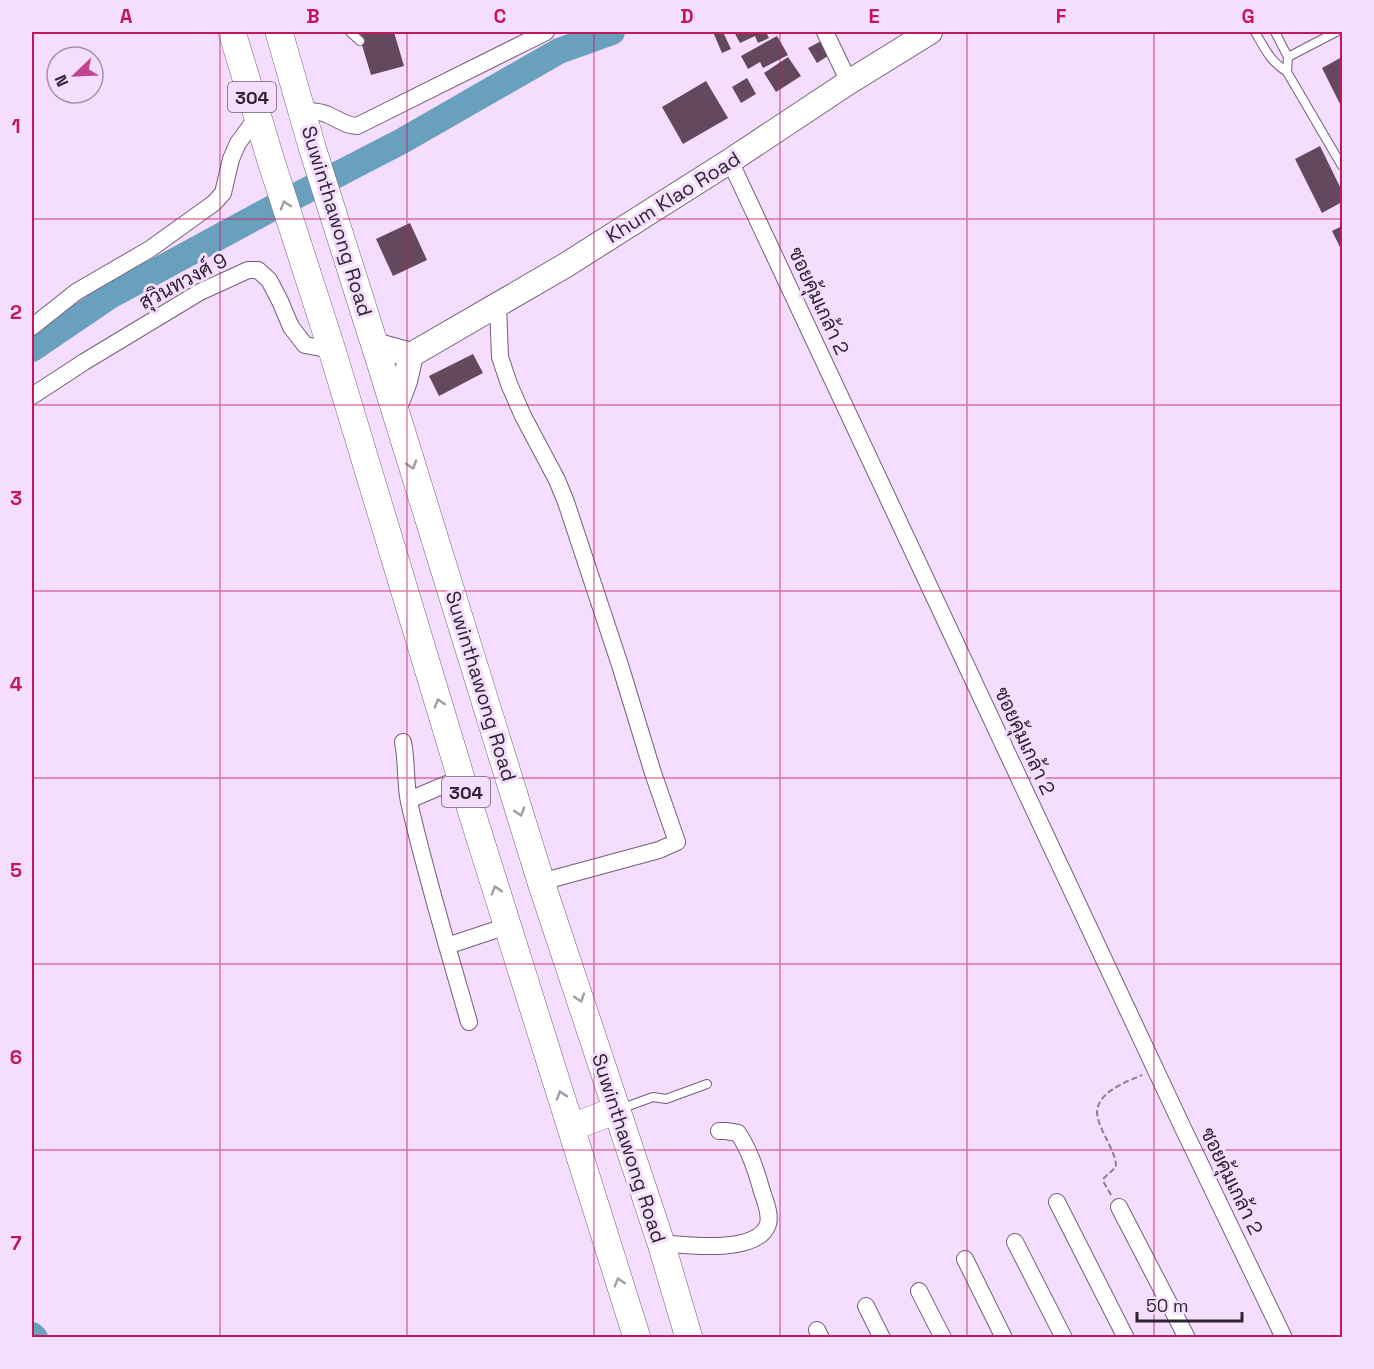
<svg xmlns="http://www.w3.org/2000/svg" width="1374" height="1369" font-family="'Space Grotesk',Sarabun,sans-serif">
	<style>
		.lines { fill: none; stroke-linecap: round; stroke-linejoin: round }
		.river { stroke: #69a0be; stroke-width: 26 }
		.building { fill: #64485d }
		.service-casing { stroke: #735e7a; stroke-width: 10 }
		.minor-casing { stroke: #735e7a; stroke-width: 18 }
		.secondary-casing { stroke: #735e7a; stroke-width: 26 }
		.trunk-casing { stroke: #735e7a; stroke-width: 28 }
		.path { stroke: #8f7f95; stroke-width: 2; stroke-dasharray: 6 3; stroke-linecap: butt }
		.service { stroke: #fff; stroke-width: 8 }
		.minor { stroke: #fff; stroke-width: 16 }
		.secondary { stroke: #fff; stroke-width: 24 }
		.trunk { stroke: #fff; stroke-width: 27 }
		.oneway { stroke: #a19da2 }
		.grid { fill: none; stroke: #c2185b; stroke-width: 1.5; stroke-opacity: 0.55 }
		.labels { text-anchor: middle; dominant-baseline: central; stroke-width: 6; stroke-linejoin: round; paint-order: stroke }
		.shield { fill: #f5ddfd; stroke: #6a5c6e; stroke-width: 1.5 }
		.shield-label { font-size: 18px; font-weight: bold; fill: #2e2531 }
		.street-label { font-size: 20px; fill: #2e2531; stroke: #f5ddfd }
		.neatline { fill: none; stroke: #c2185b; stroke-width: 2 }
		.grid-label { font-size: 20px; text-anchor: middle; font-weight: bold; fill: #c2185b }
	</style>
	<rect width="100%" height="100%" fill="#f5ddfd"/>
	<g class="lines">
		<path class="river" d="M32 349 110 296 265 212 402 141 559 51 612 32
			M32 1335 35 1338"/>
	</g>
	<path class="building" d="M358 32H394L404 66 371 75Z
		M713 32H723L731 49 722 53Z
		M734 32H766L769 38 758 43 755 36 740 43Z
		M777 36 788 55 763 68 760 62 748 69 741 56Z
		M823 40 831 54 817 63 808 48Z
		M788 57 801 76 776 92 764 73Z
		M1342 57V108L1322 68Z
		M747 78 756 94 741 103 732 87Z
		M706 81 728 118 683 144 662 107Z
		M1320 146 1342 191V202L1322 213 1295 159Z
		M410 223 427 260 393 276 376 239Z
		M1342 226V251L1332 231Z
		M473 354 483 373 439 396 429 376Z"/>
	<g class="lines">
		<defs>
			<path id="service" d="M350 32 360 41
				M1255 32C1265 49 1270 61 1287 72L1288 57 1275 32
				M1288 57 1336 32
				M1287 72 1342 166
				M620 1109 653 1097 666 1099 707 1084"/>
			<path id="minor" d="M825 32 849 82
				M302 110C310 111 319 111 326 114 336 118 346 126 357 126L546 32
				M730 161 1182 1126 1284 1338
				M498 305 500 357 509 384 523 416 557 480 566 502 620 665 653 773 677 842 659 850 541 882
				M32 327 76 292 150 249 214 203 223 193 231 159 238 143 258 116
				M32 396 84 362 200 292 248 270H258L269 280 280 301 291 327 305 345 332 350
				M403 742C407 762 405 782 409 802 426 876 448 949 469 1022
				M409 800 461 778
				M447 946 507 926
				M1057 1202 1126 1338
				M1119 1207 1187 1338
				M1015 1242 1064 1338
				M661 1243C685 1245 758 1255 768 1224 771 1213 764 1199 761 1188 756 1170 749 1149 738 1133L726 1131H719
				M965 1259 1004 1338
				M919 1291 943 1338
				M866 1306 882 1338
				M817 1330 821 1338"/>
			<path id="secondary" d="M375 345 411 355 566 265 730 161 849 82 930 32
				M394 410 405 381 411 355"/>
			<path id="trunk" d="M232 32 272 164 332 350 461 778 637 1338
				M279 32 312 147 382 368 541 882 661 1243 689 1338
				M572 1127 617 1110"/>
		</defs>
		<use href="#service" class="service-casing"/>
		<use href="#minor" class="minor-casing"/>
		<use href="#secondary" class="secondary-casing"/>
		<use href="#trunk" class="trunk-casing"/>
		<path class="path" d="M1111 1195 1103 1181 1104 1178 1116 1167C1116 1157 1111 1149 1107 1140 1103 1132 1098 1123 1097 1113 1097 1092 1126 1082 1142 1075"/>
		<use href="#service" class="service"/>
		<use href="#minor" class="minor"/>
		<use href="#secondary" class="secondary"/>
		<use href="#trunk" class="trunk"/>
	</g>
	<defs><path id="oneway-chevron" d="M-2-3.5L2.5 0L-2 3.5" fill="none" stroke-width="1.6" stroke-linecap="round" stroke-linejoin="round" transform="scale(1.5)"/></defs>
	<g class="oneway">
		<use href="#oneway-chevron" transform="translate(285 205) rotate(-108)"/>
		<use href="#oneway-chevron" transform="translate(412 465) rotate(72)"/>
		<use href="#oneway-chevron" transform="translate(439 703) rotate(-107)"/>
		<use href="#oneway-chevron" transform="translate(520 812) rotate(73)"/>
		<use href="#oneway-chevron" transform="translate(496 890) rotate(-107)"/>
		<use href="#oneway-chevron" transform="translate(580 998) rotate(72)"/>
		<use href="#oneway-chevron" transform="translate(561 1095) rotate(-108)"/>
		<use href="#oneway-chevron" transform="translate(619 1282) rotate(-107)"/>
	</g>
	<path class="grid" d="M220 32V1338M407 32V1338M594 32V1338M780 32V1338M967 32V1338M1154 32V1338M32 219H1342M32 405H1342M32 591H1342M32 778H1342M32 964H1342M32 1150H1342"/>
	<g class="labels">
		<g class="shield">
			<rect x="228" y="82" width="48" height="30" rx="4.5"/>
			<rect x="442" y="777" width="48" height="30" rx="4.5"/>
		</g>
		<g class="shield-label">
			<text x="252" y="97">304</text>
			<text x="466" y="792">304</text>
		</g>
		<g class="street-label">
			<text transform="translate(673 197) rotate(-32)">Khum Klao Road</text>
			<text transform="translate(337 221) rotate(73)">Suwinthawong Road</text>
			<text transform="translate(183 281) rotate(-28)">สุวินทวงศ์ 9</text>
			<text transform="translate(819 301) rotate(65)">ซอยคุ้มเกล้า 2</text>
			<text transform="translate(481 686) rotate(73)">Suwinthawong Road</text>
			<text transform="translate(1025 741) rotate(65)">ซอยคุ้มเกล้า 2</text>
			<text transform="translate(629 1148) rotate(72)">Suwinthawong Road</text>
			<text transform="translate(1232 1181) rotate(64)">ซอยคุ้มเกล้า 2</text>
		</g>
	</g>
	<rect width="1374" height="1369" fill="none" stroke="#f5ddfd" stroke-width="66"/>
	<g transform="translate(75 75) rotate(247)"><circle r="28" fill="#f5ddfd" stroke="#a593ab" stroke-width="1.5"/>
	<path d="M0-4.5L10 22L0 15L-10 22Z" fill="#c34491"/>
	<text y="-9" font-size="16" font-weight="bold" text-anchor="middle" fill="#2e2531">N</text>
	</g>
	<path d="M1137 1312v9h105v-9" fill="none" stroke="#2e2531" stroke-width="3"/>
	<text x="1146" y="1312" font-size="18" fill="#2e2531" stroke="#f5ddfd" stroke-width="4.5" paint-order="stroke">50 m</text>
	<rect x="33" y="33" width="1308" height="1303" class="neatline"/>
	<g class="grid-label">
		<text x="126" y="23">A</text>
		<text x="313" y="23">B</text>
		<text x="500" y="23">C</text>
		<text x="687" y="23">D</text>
		<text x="874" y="23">E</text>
		<text x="1061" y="23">F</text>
		<text x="1248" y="23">G</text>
		<text x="16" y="133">1</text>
		<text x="16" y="319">2</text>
		<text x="16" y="505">3</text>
		<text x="16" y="691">4</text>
		<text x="16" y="877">5</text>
		<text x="16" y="1064">6</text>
		<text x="16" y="1250">7</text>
	</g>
</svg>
